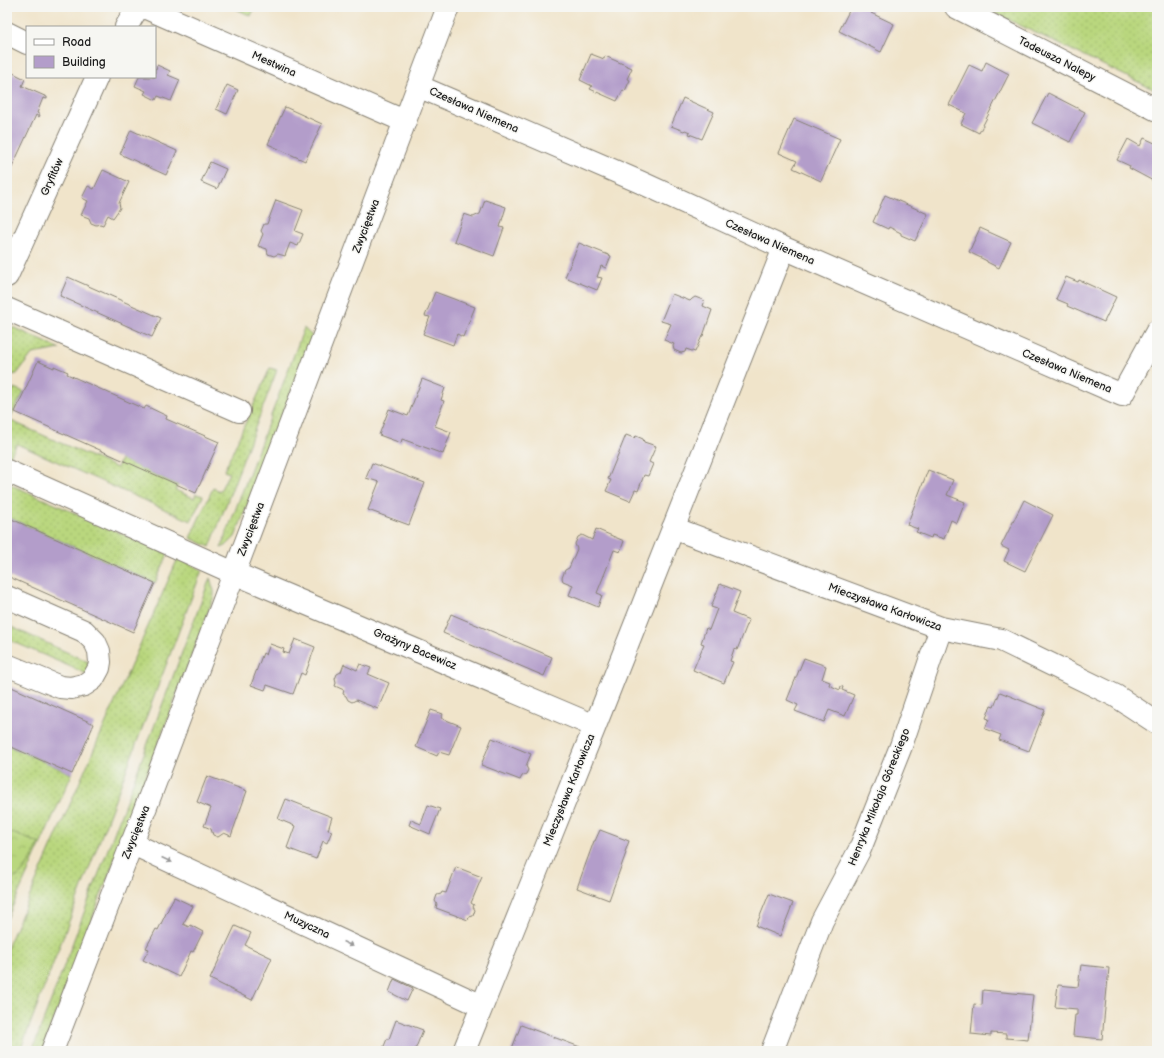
<svg xmlns="http://www.w3.org/2000/svg" width="1164" height="1058" font-family="'Balsamiq Sans',sans-serif">
	<style>
		.grass { fill: url(#grass-dots); stroke: #6a7a4d }
		.park { fill: url(#park-crowns); stroke: #6a7a4d }
		.building { fill: #b39dca }
		.lines { fill: none; stroke-linecap: round; stroke-linejoin: round }
		.minor-casing { stroke: #868073; stroke-width: 24 }
		.minor { stroke: #fff; stroke-width: 22 }
		.oneway { fill: #999 }
		.labels { text-anchor: middle; dominant-baseline: central; stroke-width: 3; stroke-linejoin: round; paint-order: stroke }
		.street-label { font-size: 11px; fill: #1c1c1c; stroke: #f6f6f2 }
	</style>
	<defs>
		<pattern id="grass-dots" width="8" height="8" patternUnits="userSpaceOnUse"><rect width="8" height="8" fill="#b9d77e"/><path d="M2 2h.1M6 6h.1" fill="none" stroke="#9eb86c" stroke-width="1.8" stroke-linecap="round"/></pattern>
		<pattern id="park-crowns" width="20" height="18" patternUnits="userSpaceOnUse"><rect width="20" height="18" fill="#b9d77e"/><path d="M2 6a3 3 0 1 1 6 0M12 15a3 3 0 1 1 6 0" fill="none" stroke="#9eb86c"/></pattern>
	</defs>
	<rect width="100%" height="100%" fill="#f6f6f2"/>
	<filter id="ink" filterUnits="userSpaceOnUse"><feTurbulence type="fractalNoise" baseFrequency=".025" numOctaves="2"/><feDisplacementMap in="SourceGraphic" scale="8" xChannelSelector="R" yChannelSelector="G"/><feConvolveMatrix kernelMatrix="1 2 1 2 8 2 1 2 1" color-interpolation-filters="sRGB"/></filter>
	<filter id="wash" filterUnits="userSpaceOnUse"><feTurbulence type="fractalNoise" baseFrequency=".012" numOctaves="4" result="noise"/><feDisplacementMap in="SourceGraphic" scale="16" xChannelSelector="R" yChannelSelector="G"/><feGaussianBlur stdDeviation="0.9" result="paint"/><feColorMatrix in="noise" values="0 0 0 0 0 0 0 0 0 0 0 0 0 0 0 0 0 1.4 0 .05"/><feComposite in="paint" operator="in"/></filter>
	<g filter="url(#wash)">
		<rect width="100%" height="100%" fill="#f0e4ca"/>
		<path class="grass" d="M232 7H255L251 16Z
			M982 7H1157V91Z
			M8 328H15L60 349 32 354 17 374 11 375 7 373V329Z
			M304 328 312 336 235 537 226 546 221 548Z
			M270 368 277 370 210 547 190 538 213 488 220 491 229 473 224 471Z
			M14 388 24 392 9 420 117 468 121 459 178 485 175 490 194 498 196 494 203 496 191 521 17 444 9 458 7 457V403Z
			M7 483 168 554 155 583 7 517Z
			M178 558 202 570 20 1051H7V948Z
			M210 578 214 591V596L42 1051H32Z
			M7 625 93 664 87 674 7 639Z
			M7 745 72 774 7 919Z"/>
		<path class="park" d="M7 831 39 843C32 858 24 877 7 882Z"/>
		<g id="blocks">
			<path class="building" d="M851 7H874L871 13 894 24 881 52 839 31Z
				M591 54 604 59 605 56 632 68 627 79 630 80 625 91 623 90 617 101 590 89 592 86 580 80Z
				M986 62 1009 74 979 133 961 124 966 113 949 105 969 65 982 71Z
				M157 65 170 71 168 75 180 80 171 101 158 96 156 100 144 94 146 91 135 86 139 77H155V68L156 69Z
				M13 73 25 79 22 86 47 97V99L43 98 37 113 40 115 39 117 36 115 7 178V79L10 80Z
				M227 85 238 90 227 114 216 109Z
				M1048 93 1085 112 1070 142 1032 123Z
				M683 98 714 112 702 139 689 134 690 132 685 130 684 131 671 126Z
				M285 107 322 124 305 161 268 144Z
				M794 119 840 139 821 181 793 168 797 161 779 153Z
				M131 130 177 151 166 175 120 154Z
				M1144 138 1157 144V183L1129 168 1130 166 1117 160 1128 139 1140 146Z
				M210 162 226 169 217 189 201 182Z
				M103 170 129 182 119 203 120 208 113 218 108 215 103 225 100 224 96 225 91 223 89 218 81 215 88 201 82 198 88 186 94 189Z
				M885 195 928 214 915 241 901 235V233L889 227 888 229 873 222Z
				M276 200 303 210 295 231 303 234 298 246 290 243 285 256 278 254 274 256 268 254 267 249 258 246 263 234 261 231 264 224H267Z
				M485 200 506 207 500 227 504 228 494 256 454 241 464 214 473 217 480 214Z
				M980 228 1011 242 999 268 987 262V261L969 252Z
				M579 243 611 256 606 268 601 266 597 277 602 278 597 290 565 277Z
				M68 277 161 318 152 337 60 296Z
				M1066 277 1078 282 1079 280 1116 297 1104 322 1067 306 1068 304 1056 299Z
				M435 292 475 307 463 337 457 334 453 345 423 334 430 317 425 316Z
				M672 294 690 301 692 299 695 297 703 300 704 303 703 306 712 310 703 336H702L695 352 686 349 685 352 681 353 674 350 673 346 674 344 664 340 671 324 661 321Z
				M38 361 54 368V366L68 372 67 374 144 409 146 406 167 416 166 419 219 442 196 493 15 412Z
				M422 379 445 388 441 400 444 401 435 426 451 432 443 454 402 439 401 443 379 435 389 409 408 416Z
				M626 435 634 438 636 436 643 439 644 442 656 446 649 462 653 464 648 476 644 475 638 491 635 490 630 501 606 491 611 480 608 479Z
				M372 463 425 483 409 525 368 510 379 482 366 478Z
				M928 470 953 480 947 495 965 502 957 523 951 520 944 539 932 535 931 538 916 532 918 529 907 525Z
				M1024 500 1053 515 1025 571 1004 561 1009 550 1001 546Z
				M7 517 155 583 133 632 7 576Z
				M596 529 624 541 620 552 614 550 597 593 602 595 598 607 569 595 573 585 563 581 562 578 565 570 569 568 577 549 575 544 578 537 582 535 592 540Z
				M720 584 740 592 732 613 749 620 737 650 734 649 730 661 733 662 724 683 693 670 704 644 701 643 706 628 709 630 717 609 711 607Z
				M451 614 552 657 544 676 443 633Z
				M295 639 315 647 305 675 301 673 293 694 267 685 265 690 251 685 263 653 266 655 270 644 284 649 283 652 289 654Z
				M804 658 826 666 822 679 830 682 829 685 840 690 841 686 843 687 842 690 854 695 845 716 829 710 824 722 795 711 798 705 787 700Z
				M344 664 357 670 360 664 371 668 368 674 389 683 378 709 356 700 352 702 348 700 346 696 343 694 344 690 335 686 336 683 335 679 337 674 341 672Z
				M7 685 94 724 72 774 7 745Z
				M1000 692 1045 710 1029 751 999 740 1001 735 985 729 989 719 986 718 991 706 994 707Z
				M431 710 443 714 441 718 461 726 449 755 439 752 437 756 416 747Z
				M492 738 531 754 526 766 528 770 526 774 522 776 520 780 481 765Z
				M207 776 247 791 231 836 224 833 218 837 213 835 211 829 204 826 211 808 197 802Z
				M286 799 332 817 328 830 332 831 327 843 323 841 316 859 287 848 295 826 278 819Z
				M428 805 440 809 430 834 409 825 411 820 421 824Z
				M600 830 629 841 625 852 626 853 609 900 577 888 594 841H595Z
				M456 867 482 877 471 903 474 905 473 907 475 910 473 916 469 917 468 920 436 908 437 904 435 901 437 895 441 894 442 892 446 893Z
				M769 894 793 903 780 936 756 926Z
				M174 897 193 906 183 924 189 927 190 925 203 932 193 952 191 951 179 977 143 960 149 949 146 948 156 929 158 930Z
				M235 926 251 933 245 945 272 958 252 1000 210 979Z
				M1081 965 1109 968 1102 1039 1073 1036 1075 1015H1077V1009L1055 1007 1058 985 1078 987Z
				M394 979 413 988 407 1001 389 992Z
				M983 990 1033 995 1028 1040 1006 1038V1034L991 1033V1036L971 1034 974 1004 982 1005Z
				M396 1020 423 1030 415 1050 417 1051H382L387 1039H389Z
				M521 1025 580 1047 578 1051H511Z"/>
		</g>
	</g>
	<g filter="url(#ink)">
		<use href="#blocks" fill-opacity="0" stroke="#868073" stroke-width="1"/>
		<g class="lines">
			<defs>
				<path id="minor" d="M144 7 404 121
					M956 7 1157 110
					M126 27 138 7
					M7 33 27 43
					M418 86 640 182 784 248 1122 395 1157 331
					M7 276 97 77
					M7 309 239 411
					M7 471 234 573 595 726
					M673 528 941 628 1001 640 1116 696 1157 723
					M7 597 84 631 95 642 99 651 100 662 99 668 93 679 84 685 71 688 60 687 7 665
					M131 843 482 1006
					M52 1051 147 804 448 7
					M464 1051 595 726 784 248
					M772 1051 822 921 860 849 901 746 941 628"/>
			</defs>
			<use href="#minor" class="minor-casing"/>
			<use href="#minor" class="minor"/>
		</g>
		<defs><path id="oneway-solid" d="M-6-.8H1V-3.2L6.5 0L1 3.2V.8H-6Z"/></defs>
		<g class="oneway">
			<use href="#oneway-solid" transform="translate(167 860) rotate(25)"/>
			<use href="#oneway-solid" transform="translate(348 944) rotate(25)"/>
		</g>
	</g>
	<g class="labels">
		<g class="street-label">
			<text transform="translate(1057 59) rotate(27)">Tadeusza Nalepy</text>
			<text transform="translate(274 64) rotate(24)">Mestwina</text>
			<text transform="translate(474 110) rotate(24)">Czesława Niemena</text>
			<text transform="translate(52 177) rotate(-66)">Gryfitów</text>
			<text transform="translate(366 226) rotate(-69)">Zwycięstwa</text>
			<text transform="translate(770 242) rotate(24)">Czesława Niemena</text>
			<text transform="translate(1067 371) rotate(23)">Czesława Niemena</text>
			<text transform="translate(251 529) rotate(-69)">Zwycięstwa</text>
			<text transform="translate(885 607) rotate(20)">Mieczysława Karłowicza</text>
			<text transform="translate(415 649) rotate(23)">Grażyny Bacewicz</text>
			<text transform="translate(569 790) rotate(-68)">Mieczysława Karłowicza</text>
			<text transform="translate(879 797) rotate(-68)">Henryka Mikołaja Góreckiego</text>
			<text transform="translate(136 832) rotate(-68)">Zwycięstwa</text>
			<text transform="translate(307 925) rotate(25)">Muzyczna</text>
		</g>
	</g>
	<rect width="1164" height="1058" fill="none" stroke="#f6f6f2" stroke-width="24"/>
	<rect x="26" y="26" width="130" height="52" fill="#f6f6f2" stroke="#9f9f9c"/>
	<rect x="34" y="39" width="20" height="6" fill="#ffffff" stroke="#9f9f9c"/>
	<text x="62" y="46" font-size="12" fill="#1c1c1c">Road</text>
	<rect x="34" y="56" width="20" height="12" fill="#b39dca" stroke="#9f9f9c"/>
	<text x="62" y="66" font-size="12" fill="#1c1c1c">Building</text>
</svg>
